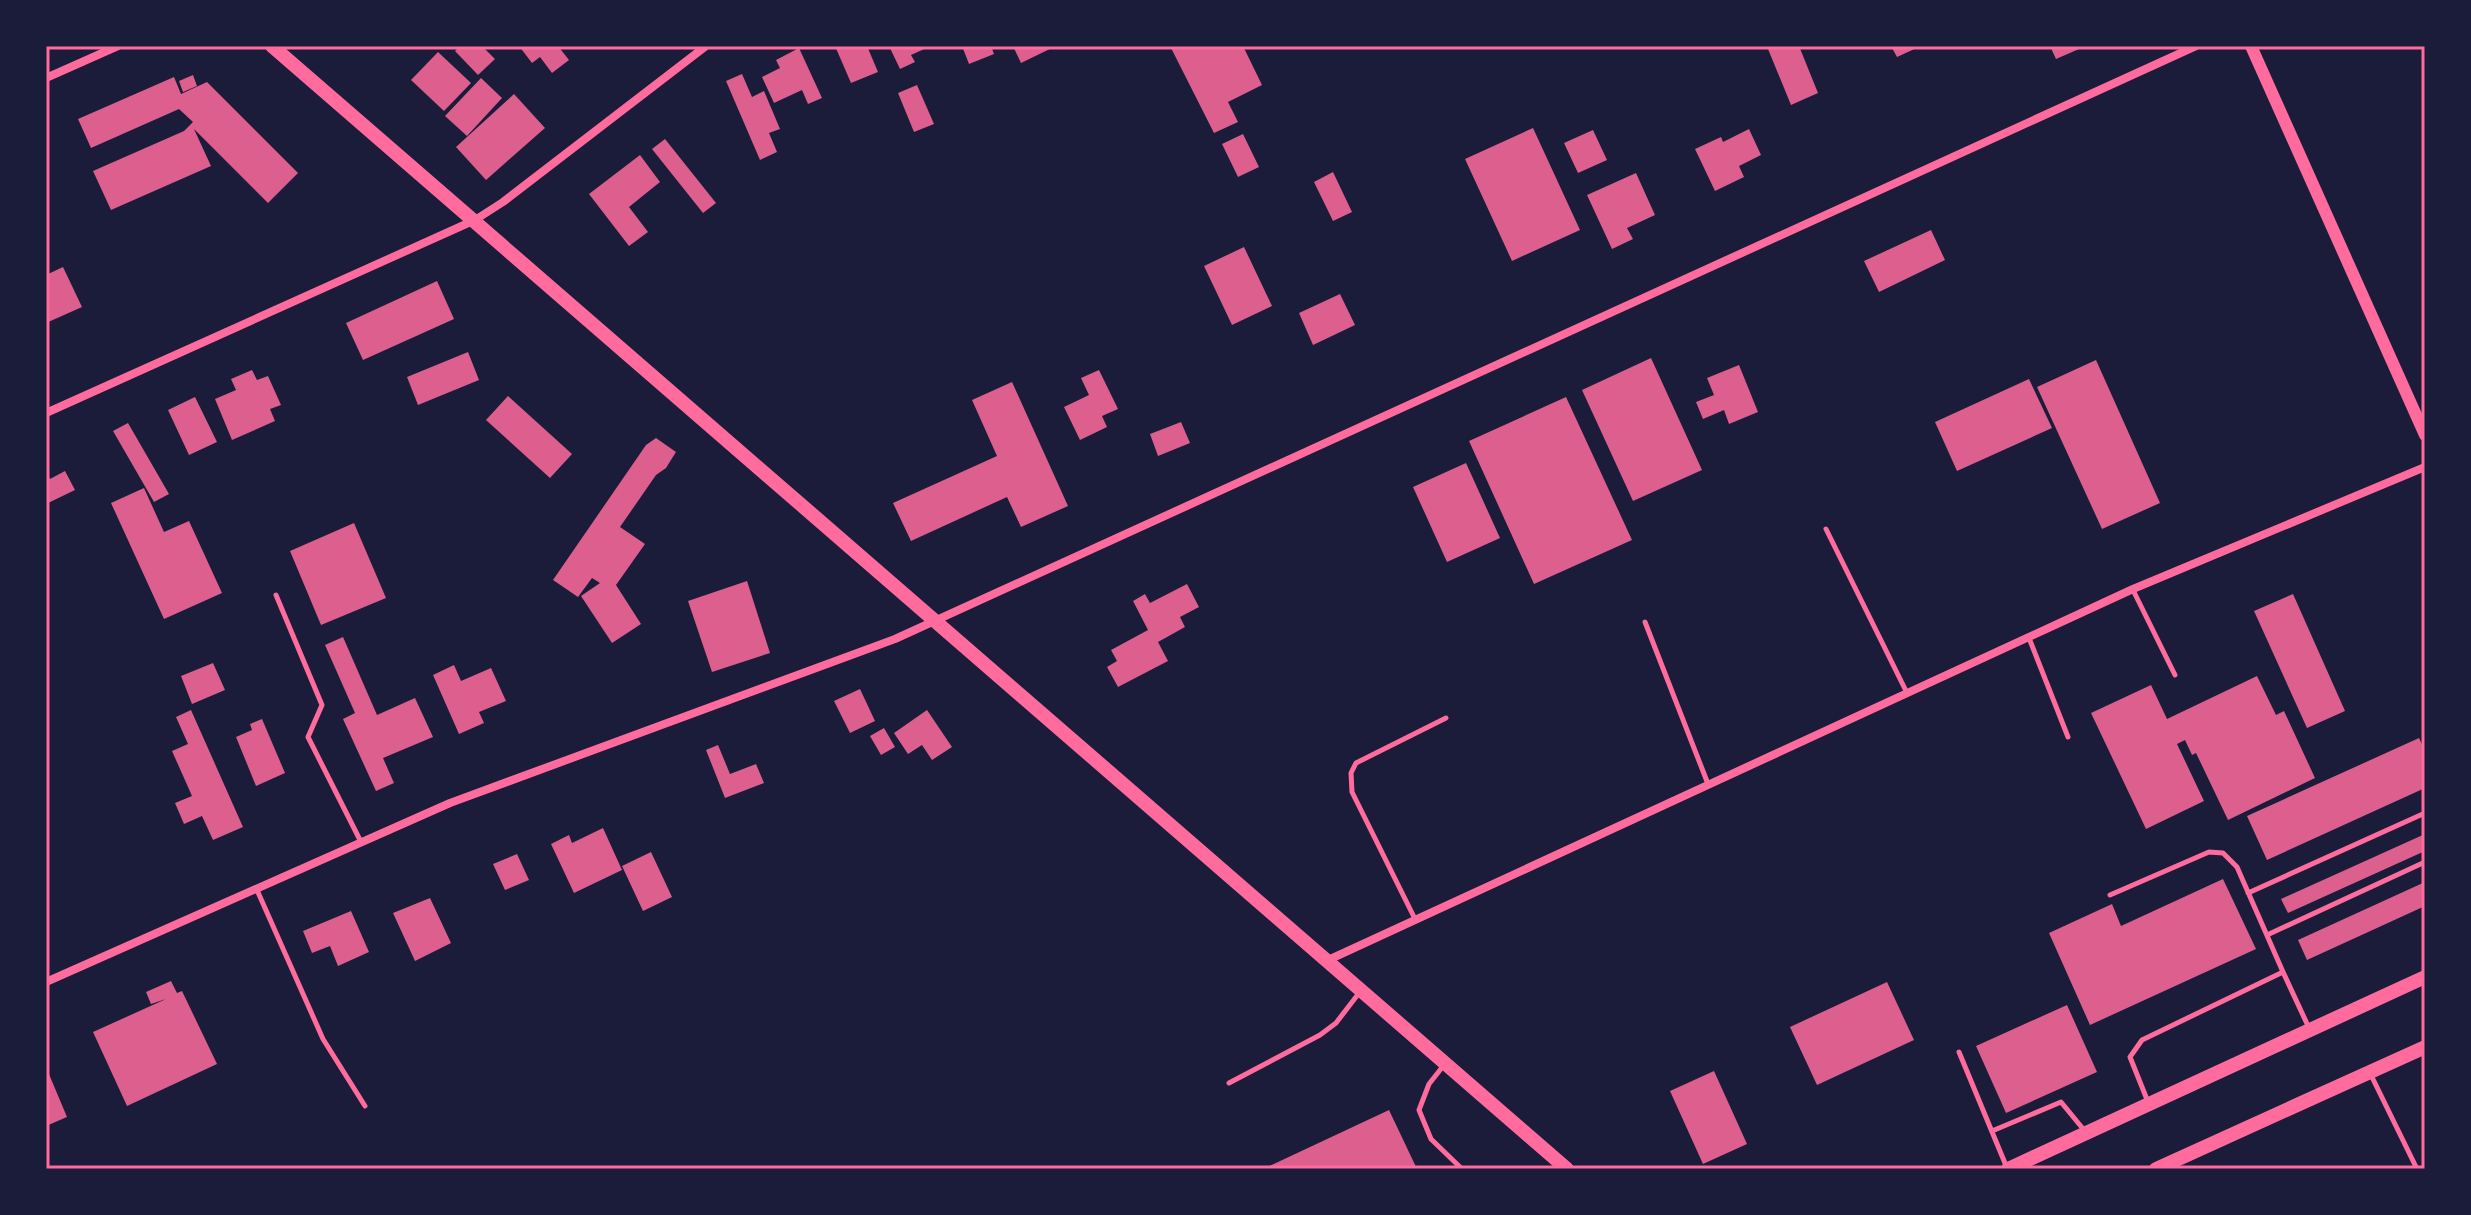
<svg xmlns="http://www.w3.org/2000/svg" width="2471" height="1215" font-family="Spectral,serif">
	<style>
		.building { fill: #dd5f8e }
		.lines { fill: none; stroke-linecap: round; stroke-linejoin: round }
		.service { stroke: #ff6b9d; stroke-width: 5 }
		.minor { stroke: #ff6b9d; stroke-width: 8 }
		.tertiary { stroke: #ff6b9d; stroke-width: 12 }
		.secondary { stroke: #ff6b9d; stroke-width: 14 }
		.neatline { fill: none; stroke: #ff6b9d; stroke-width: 3 }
	</style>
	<rect width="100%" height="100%" fill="#1b1b3a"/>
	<path class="building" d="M460 46H482L495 59 478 75 455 51Z
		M519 46H558L569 60 552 73 540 57 532 63Z
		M835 46H867L878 72 851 83Z
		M889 46H931L911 55 915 62 900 69Z
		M962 46H991L994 54 969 64Z
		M1013 46H1056L1021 63Z
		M1170 46H1243L1262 85 1228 102 1238 122 1214 133Z
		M1775 46H1799L1818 93 1791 105 1768 49Z
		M1891 46H1921L1897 57Z
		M2050 46H2086L2056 59Z
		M799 48 822 98 808 104 802 90 774 103 762 77 780 68 776 60Z
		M438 52 471 83 444 111 411 80Z
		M742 74 752 97 764 91 780 129 769 133 777 152 760 160 726 81Z
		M193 75 197 86 183 92 179 81Z
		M174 77 181 94 207 82 298 173 268 203 194 129 211 166 111 210 93 171 184 131 193 122 179 109 91 148 78 119Z
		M481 78 502 98 467 136 445 116Z
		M917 85 934 124 914 132 898 93Z
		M514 94 545 128 486 180 456 147Z
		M1533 128 1580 230 1512 261 1465 159Z
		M1749 129 1761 155 1739 166 1744 177 1715 191 1695 149 1721 137 1723 142Z
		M1593 130 1607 160 1578 173 1564 143Z
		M1243 134 1259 167 1238 177 1222 144Z
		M665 139 716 203 703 213 652 149Z
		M640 155 660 182 629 207 648 232 629 246 589 194Z
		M1333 172 1352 212 1333 221 1314 182Z
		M1636 173 1655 215 1627 228 1633 239 1612 249 1587 195Z
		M1931 230 1945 260 1879 292 1864 261Z
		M1244 247 1272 306 1232 325 1204 266Z
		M63 267 82 307 46 323V275Z
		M437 281 454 319 363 360 346 323Z
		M1340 294 1355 325 1313 345 1299 313Z
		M468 352 479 380 418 405 407 377Z
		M1651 358 1702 470 1633 501 1582 390Z
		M2096 360 2160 503 2102 529 2037 387Z
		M1739 365 1758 412 1729 424 1724 410 1703 419 1696 402 1714 395 1707 378Z
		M252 370 257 380 268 376 281 405 270 409 275 421 232 440 215 399 236 390 231 379Z
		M1099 370 1118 409 1102 416 1107 427 1080 440 1064 407 1089 395 1081 378Z
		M2029 379 2052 428 1957 471 1935 422Z
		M1012 382 1068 506 1021 527 1007 497 911 541 893 503 997 456 972 400Z
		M508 396 572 454 550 478 486 420Z
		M195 397 217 442 189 455 168 410Z
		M1566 397 1632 540 1534 584 1469 441Z
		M1181 422 1190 443 1158 456 1150 434Z
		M128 423 169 494 154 502 113 431Z
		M656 438 676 452 666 468 656 475 620 527 645 544 616 585 641 624 612 643 581 596 600 583 592 578 578 597 553 580 646 445Z
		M1466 463 1500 538 1447 562 1413 487Z
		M46 471 50 479 65 471 75 490 46 504Z
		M144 488 164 532 189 521 222 593 164 619 111 503Z
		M354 523 386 598 321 625 290 551Z
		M747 581 770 653 712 672 688 601Z
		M1187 584 1199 607 1180 617 1185 627 1158 642 1168 661 1118 687 1107 667 1117 661 1111 650 1148 630 1133 601 1145 594 1150 603Z
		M2293 594 2345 711 2307 728 2254 611Z
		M343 637 377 715 415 698 433 737 383 758 394 783 376 791 343 719 355 713 325 645Z
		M213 663 225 690 192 704 181 676Z
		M454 665 461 681 491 668 506 701 479 712 484 723 459 734 433 675Z
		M2257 676 2276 715 2284 711 2315 778 2228 820 2196 753 2192 755 2185 740 2177 744 2204 801 2146 829 2091 713 2151 685 2167 719Z
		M860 689 875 721 850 733 834 701Z
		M191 710 243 827 213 840 202 816 184 824 175 803 192 796 172 751 188 744 176 717Z
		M927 710 952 747 932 760 922 745 908 754 894 733Z
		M262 719 285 773 256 786 236 737 252 730 250 724Z
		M884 728 895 747 881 755 870 736Z
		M2419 738 2425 751V788L2267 860 2247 816Z
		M718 745 730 774 756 764 764 783 725 798 706 750Z
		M603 828 622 870 574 893 551 844 569 835 572 843Z
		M2425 834V851L2288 913 2281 899Z
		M651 852 672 897 643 911 622 866Z
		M517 854 529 880 505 890 493 864Z
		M2223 879 2256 949 2090 1025 2049 933 2112 904 2121 926Z
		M2425 882V906L2307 960 2298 940Z
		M430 898 451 943 415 961 393 913Z
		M351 911 369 952 338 966 330 946 312 953 303 931Z
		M171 981 177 993 182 991 217 1064 127 1106 93 1032 166 999 151 1004 146 992Z
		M1887 982 1914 1040 1817 1085 1790 1027Z
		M2067 1005 2097 1072 2006 1113 1976 1046Z
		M46 1067 67 1117 46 1126Z
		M1714 1071 1747 1144 1703 1164 1670 1091Z
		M1389 1110 1417 1169H1263Z"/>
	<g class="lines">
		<path class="service" d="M1826 529 1907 693
			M2133 590 2175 675
			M276 595 322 705 308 737 361 842
			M1645 622 1708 784
			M2029 638 2068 737
			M257 890 323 1039 365 1106
			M2248 893 2425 813
			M2110 895 2209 852 2223 853 2237 867 2283 972
			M1415 919 1352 792 1351 773 1356 763 1446 718
			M2267 935 2425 862
			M1959 1052 2007 1168
			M1444 1065 1429 1084 1419 1110 1431 1139 1462 1169
			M2370 1073 2417 1169
			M1229 1083 1320 1035 1336 1023 1359 993
			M2148 1102 2130 1057 2142 1040 2283 972 2309 1028
			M1992 1131 2061 1102 2084 1130"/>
		<path class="minor" d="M46 78 118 46
			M46 413 475 220 503 202 706 46
			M1326 961 2133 589 2425 467
			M46 982 450 803 895 639 2196 46"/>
		<path class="tertiary" d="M2251 46 2425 435"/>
		<path class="secondary" d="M272 46 1567 1169
			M2008 1169 2425 977
			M2156 1169 2425 1047"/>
	</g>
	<rect width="2471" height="1215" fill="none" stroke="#1b1b3a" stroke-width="96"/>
	<rect x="48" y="48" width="2375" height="1119" class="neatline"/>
</svg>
